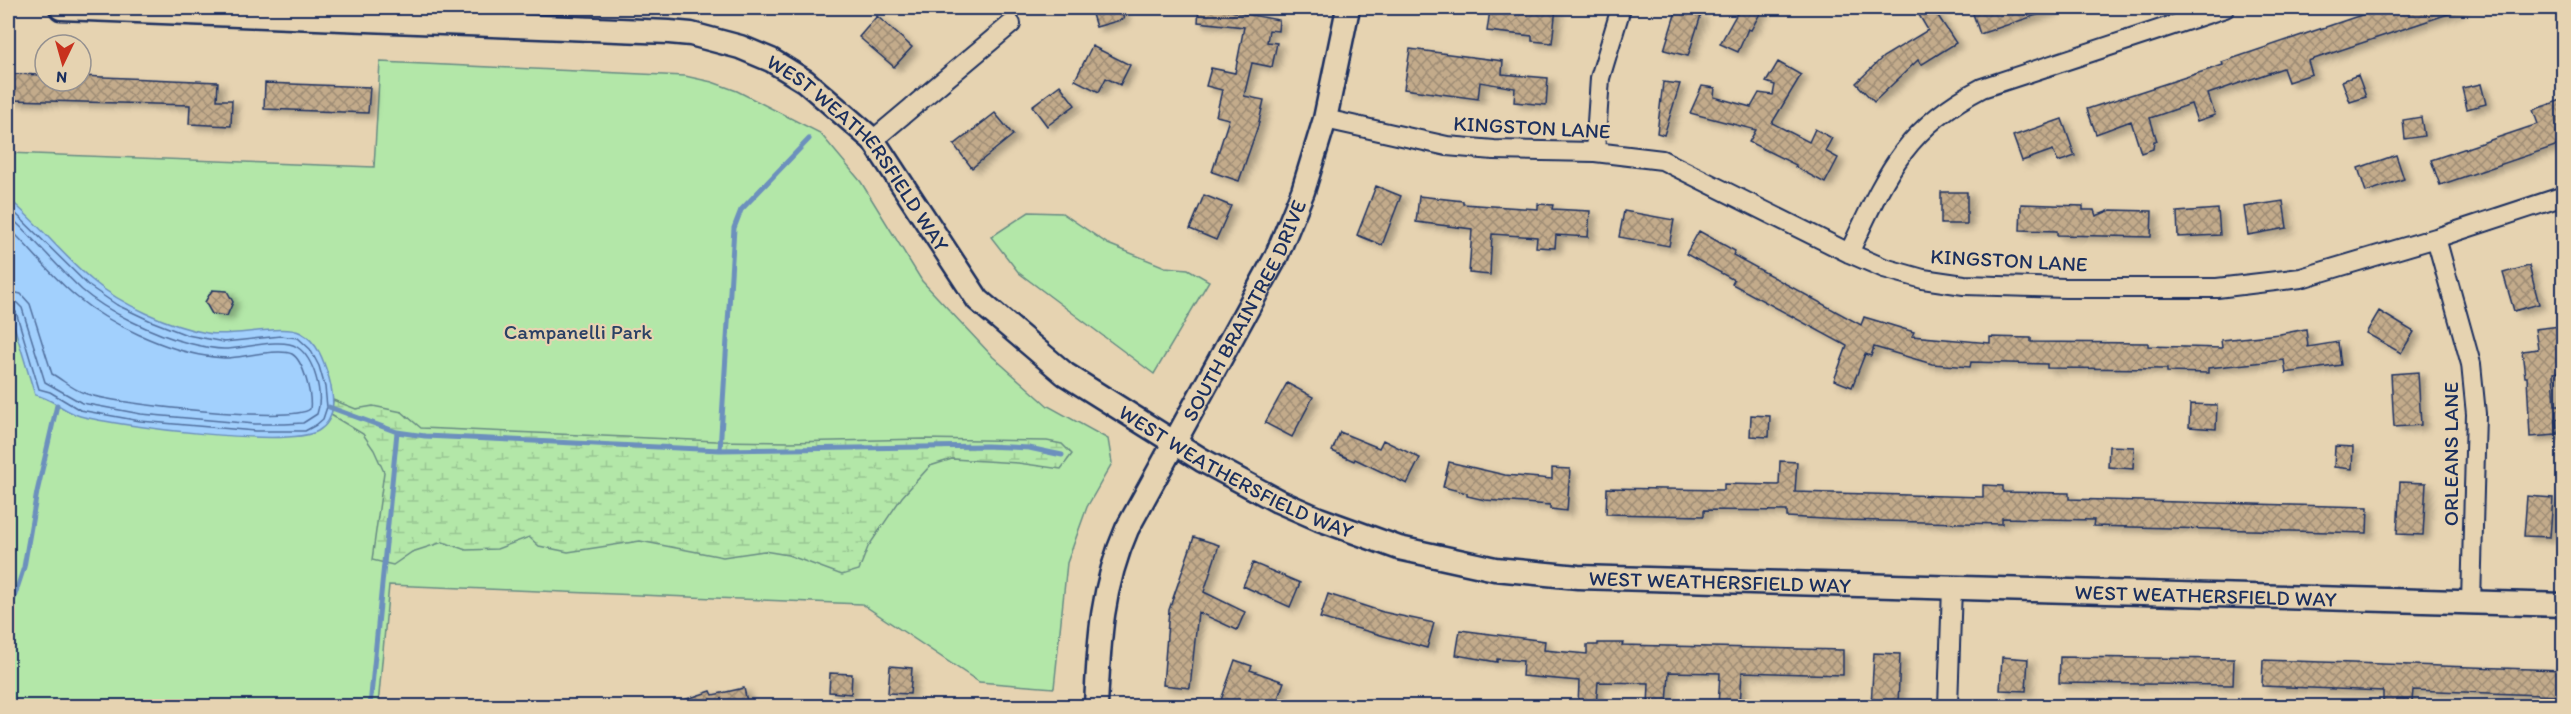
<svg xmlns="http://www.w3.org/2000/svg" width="2571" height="714" font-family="Itim,sans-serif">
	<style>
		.green { fill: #b3e7a8; stroke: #678b83; stroke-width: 1.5 }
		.wetland { fill: url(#wetland-marsh); stroke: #678b83; stroke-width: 1.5 }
		.water { fill: #a2d0fd; stroke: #6c90bd; stroke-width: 1.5 }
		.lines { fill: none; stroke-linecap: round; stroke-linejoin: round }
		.shore { stroke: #516f9e; stroke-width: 1.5 }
		.stream { stroke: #6c90bd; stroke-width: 5 }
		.building { fill: url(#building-cross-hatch); stroke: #1b2f5e; stroke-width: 1.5; filter: url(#shadow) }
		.minor-casing { stroke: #1b2f5e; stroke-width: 22 }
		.tertiary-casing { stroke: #1b2f5e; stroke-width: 27 }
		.minor { stroke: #e6d3b1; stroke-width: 18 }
		.tertiary { stroke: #e6d3b1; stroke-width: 22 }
		.labels { text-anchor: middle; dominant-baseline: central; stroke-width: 4.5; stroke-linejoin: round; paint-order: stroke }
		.street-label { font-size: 21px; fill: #1b2f5e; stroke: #e6d3b1 }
		.park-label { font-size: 21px; fill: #2a4165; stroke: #e6d3b1 }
	</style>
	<defs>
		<pattern id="wetland-marsh" width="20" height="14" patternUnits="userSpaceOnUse" patternTransform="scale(1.5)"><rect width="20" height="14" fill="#b3e7a8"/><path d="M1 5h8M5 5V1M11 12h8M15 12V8" fill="none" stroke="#99c693"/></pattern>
		<pattern id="building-cross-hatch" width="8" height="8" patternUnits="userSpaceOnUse" patternTransform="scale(1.5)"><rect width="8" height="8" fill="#c3ab8b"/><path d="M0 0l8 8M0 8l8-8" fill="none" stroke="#9e8c75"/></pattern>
		<filter id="shadow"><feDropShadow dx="6" dy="4" stdDeviation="3" flood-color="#0004"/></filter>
	</defs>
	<rect width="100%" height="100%" fill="#e6d3b1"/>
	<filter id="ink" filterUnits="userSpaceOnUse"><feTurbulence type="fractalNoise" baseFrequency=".0167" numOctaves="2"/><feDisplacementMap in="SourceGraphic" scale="12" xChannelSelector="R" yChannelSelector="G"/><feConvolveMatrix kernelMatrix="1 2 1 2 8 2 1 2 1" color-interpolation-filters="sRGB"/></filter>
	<g filter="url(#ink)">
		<path class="green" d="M380 62 685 76 712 82 737 91 820 133 861 182 922 281 993 357 1048 406 1108 439 1112 463 1087 507 1067 563 1054 688 979 682 862 604 389 585 378 706H8V153L374 167Z
			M1029 212 1062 213 1108 244 1165 267 1188 269 1209 281 1154 374 1019 273 991 237Z"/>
		<path class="wetland" d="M333 400 356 409 373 406 402 412 421 428 716 441 789 442 923 439 1047 441 1062 444 1072 454 1061 469 1018 463 952 459 930 466 902 497 868 547 859 570 842 575 788 555 764 551 723 557 640 541 568 552 539 546 529 537 497 549 466 550 443 542 412 552 393 565 372 560 384 472 374 450 363 434 331 415Z"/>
		<path class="water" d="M8 198C38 223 62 255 92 280 120 304 171 327 207 333 231 338 284 323 301 333 318 342 324 362 329 378 334 397 337 420 318 431 289 448 117 426 80 416 63 411 52 398 35 395L8 306Z"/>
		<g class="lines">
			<path class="shore" d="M8 206 89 286 117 305 151 321 187 335 224 342 281 336 298 338 310 349 319 366 325 387 327 407 323 419 316 425 305 431H255L140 421 80 410 50 392 39 389 16 312 8 308
				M8 215C34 238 56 266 82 290 107 312 156 335 188 343 200 346 212 349 224 349 242 349 282 337 297 347 314 358 324 394 317 414L303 423 285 424H255L141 414 82 403 45 382 22 308 16 302 8 300
				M8 227C32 250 52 277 78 298 109 324 166 350 206 356 213 357 221 358 228 358 243 357 280 348 292 354 304 361 312 396 310 409 294 424 110 404 84 393 72 389 63 380 52 374L30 304 21 294 8 291"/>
			<path class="stream" d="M329 407 397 432 425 436 720 450 987 446 1029 448 1062 455
				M720 450 734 228 741 210 809 139
				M8 616 24 567 37 492 57 405
				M370 706 397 432"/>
		</g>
		<path class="building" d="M1090 8H1120L1124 19 1096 27Z
			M1199 8H1225L1224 10 1279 20 1278 31 1269 30 1267 42 1277 43 1272 67 1252 63 1244 96 1264 100 1258 126 1239 181 1212 172 1229 119 1216 116 1222 90 1206 86 1211 68 1235 73 1244 27 1198 22Z
			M1506 8H1556L1552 43 1532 41V36L1487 31 1490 10 1506 11Z
			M1677 8 1701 15 1688 56 1664 50Z
			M1740 8H1763L1751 30 1748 29 1738 52 1720 44Z
			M1931 8H1933L1956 43 1921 65 1918 60 1874 102 1856 83 1883 57 1928 30 1919 15Z
			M1971 8H2051L2052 10 1980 34Z
			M2382 8H2459L2460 10 2308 61 2312 74 2288 82 2283 68 2208 94 2215 115 2197 121 2191 104 2150 118 2157 141H2154L2153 149 2141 153 2131 121 2096 134 2087 109 2223 65 2222 62Z
			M877 16 912 47 894 67 859 37Z
			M1092 46 1130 65 1120 85 1106 78 1099 92 1075 80Z
			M1410 49 1503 61 1502 74 1548 78 1546 105 1514 102 1515 88 1480 82 1478 99 1404 89Z
			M1778 62 1801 75 1772 123 1809 142 1815 129 1832 138 1825 151 1838 158 1825 183 1795 167 1796 165 1749 142 1756 130 1690 113 1702 86 1715 88 1714 97 1751 107 1759 93 1773 95 1775 85 1766 82Z
			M13 74 45 75V81H81V76L218 82 217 100H232L231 126 189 124 190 105 12 100Z
			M2358 75 2366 97 2350 102 2342 81Z
			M1663 82 1680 84 1664 135 1657 133Z
			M265 83 370 87 368 113 264 109Z
			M2481 84 2486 104 2467 109 2462 88Z
			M1060 85 1075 105 1047 126 1032 106Z
			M2564 99V143L2440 185 2431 160 2538 124 2533 110Z
			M995 113 1013 135 972 168 954 145Z
			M2421 117 2424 136 2405 139 2403 120Z
			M2062 119 2075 156 2058 162 2053 150 2022 161 2013 136Z
			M2396 155 2404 179 2366 192 2358 168Z
			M1376 186 1401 196 1382 245 1357 235Z
			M1941 192H1967V224H1941Z
			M1204 195 1231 206 1216 240 1190 229Z
			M1419 196 1463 201V204L1538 209V204L1553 205 1552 209 1590 211 1588 237 1556 235 1555 248 1536 247 1537 237 1492 234 1490 275 1469 273 1472 229 1416 222Z
			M2283 201 2287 228 2248 235 2244 207Z
			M2021 204 2083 206V210H2094L2096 216 2111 210 2152 211 2151 237 2057 235V231L2020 230Z
			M2218 209 2220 235 2178 237 2177 212Z
			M1624 211 1674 220 1669 246 1619 237Z
			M1699 231 1735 251 1733 255 1861 325 1864 317 1914 332 1912 336 1990 343V337L2031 338V342L2148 343V346L2222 348 2221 340 2280 334 2306 329 2308 347 2338 342 2341 365 2286 373 2284 360 2208 368V373L2167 372V369L2047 368V364L1971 362 1970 367 1932 364 1874 347 1871 356 1865 354 1852 387 1834 380 1847 346 1732 284 1734 280 1686 254Z
			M2529 266 2539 304 2514 311 2503 273Z
			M212 290 227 291 233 302 227 316 212 314 205 302Z
			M2379 311 2414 332 2401 353 2366 333Z
			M2560 326 2564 372 2553 373 2555 405H2563V419H2556L2557 435 2530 437 2527 377H2525L2522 351 2538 349 2535 329Z
			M2418 372 2421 425 2394 427 2391 374Z
			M1287 383 1313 397 1292 437 1265 423Z
			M2190 404 2217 405 2216 429 2189 427Z
			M1751 415 1770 416 1769 437 1750 436Z
			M1340 432 1379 448 1383 440 1420 458 1407 484 1355 459 1354 461 1332 451Z
			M2109 446 2134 447 2133 469 2108 467Z
			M2335 446 2353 447 2352 469 2334 467Z
			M1780 461 1797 462 1795 492 1983 497V485L2003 486V492L2069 493V499L2368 507 2367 533 2093 526 2094 520 2002 518V524L1843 520 1787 517V511L1704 510V516L1606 514 1607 488 1724 490V484L1779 485Z
			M1449 462 1505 475 1552 479V468L1570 469 1567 511 1550 509V505L1485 500 1467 496V493L1443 487Z
			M2400 482 2426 483 2423 535 2397 534Z
			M2527 496 2553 498 2550 537 2524 536Z
			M1194 537 1219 545 1204 592 1245 612 1237 630 1198 612 1190 688 1163 685 1169 610Z
			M1253 563 1300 583 1290 607 1243 586Z
			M1328 594 1383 612 1434 623 1427 648 1320 618Z
			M1460 630 1545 641 1544 650 1587 654V645H1598V643H1623L1622 645 1843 650V675L1742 672 1740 706H1718L1720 673 1669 672 1667 706H1648L1649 683 1598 682 1596 706H1578L1579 681 1522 676 1523 661 1497 659V662L1456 655Z
			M1874 653 1900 654 1898 706H1871Z
			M2002 657 2028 659 2026 691 2000 690Z
			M2060 657 2234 659 2233 685 2059 683Z
			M1235 660 1252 666 1250 670 1284 682 1275 706H1239L1221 700Z
			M2263 660 2564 670 2563 696 2413 690 2412 702H2383V691L2262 686Z
			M890 666 912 668 910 694 888 693Z
			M830 673 852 674 851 694 829 692Z
			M744 688 748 706H673L672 704 711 691 713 695Z"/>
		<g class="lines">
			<defs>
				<path id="minor" d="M1325 119 1447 146 1494 150 1595 152 1662 160 1849 253 1884 268 1923 279 1964 285 2065 288H2217L2301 278 2436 238 2564 196
					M873 140 1011 24
					M1595 152 1600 78 1621 8
					M2436 238 2471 364 2476 414 2471 602
					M1849 253C1885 177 1903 129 1982 88L2225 8
					M1948 706 1952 587"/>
				<g id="tertiary">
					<path id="s1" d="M61 8 669 32 691 34 740 47 771 60 805 81 873 140 978 300 1065 374 1202 460 1278 501 1319 519 1399 548 1495 569 1578 577 2564 605"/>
					<path id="s2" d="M1096 706C1099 643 1101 588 1127 529L1276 257 1303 191 1325 119 1348 8"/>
				</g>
			</defs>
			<use href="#minor" class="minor-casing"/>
			<use href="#tertiary" class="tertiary-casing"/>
			<use href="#minor" class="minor"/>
			<use href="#tertiary" class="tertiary"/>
		</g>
	</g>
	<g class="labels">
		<g class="street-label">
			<text transform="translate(1532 127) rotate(3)">KINGSTON LANE</text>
			<text stroke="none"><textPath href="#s1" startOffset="844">WEST WEATHERSFIELD WAY</textPath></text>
			<text transform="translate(2009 260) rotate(3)">KINGSTON LANE</text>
			<text stroke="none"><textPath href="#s2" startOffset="429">SOUTH BRAINTREE DRIVE</textPath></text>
			<text transform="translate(2450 454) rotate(-90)">ORLEANS LANE</text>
			<text stroke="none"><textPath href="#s1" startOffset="1348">WEST WEATHERSFIELD WAY</textPath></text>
			<text stroke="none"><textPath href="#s1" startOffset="1852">WEST WEATHERSFIELD WAY</textPath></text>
			<text stroke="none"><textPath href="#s1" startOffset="2338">WEST WEATHERSFIELD WAY</textPath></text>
		</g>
		<g class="park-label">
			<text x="578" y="331">Campanelli Park</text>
		</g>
	</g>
	<rect width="2571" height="714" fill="none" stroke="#e6d3b1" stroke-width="30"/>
	<rect x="15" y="15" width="2541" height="684" fill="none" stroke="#1b2f5e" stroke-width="2" filter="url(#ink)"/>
	<g transform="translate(63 63) rotate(185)"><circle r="28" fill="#e6d3b1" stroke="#959190" stroke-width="1.5"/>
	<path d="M0-4.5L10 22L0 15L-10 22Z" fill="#c8321e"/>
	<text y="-9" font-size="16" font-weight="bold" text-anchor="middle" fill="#1b2f5e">N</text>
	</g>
</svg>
